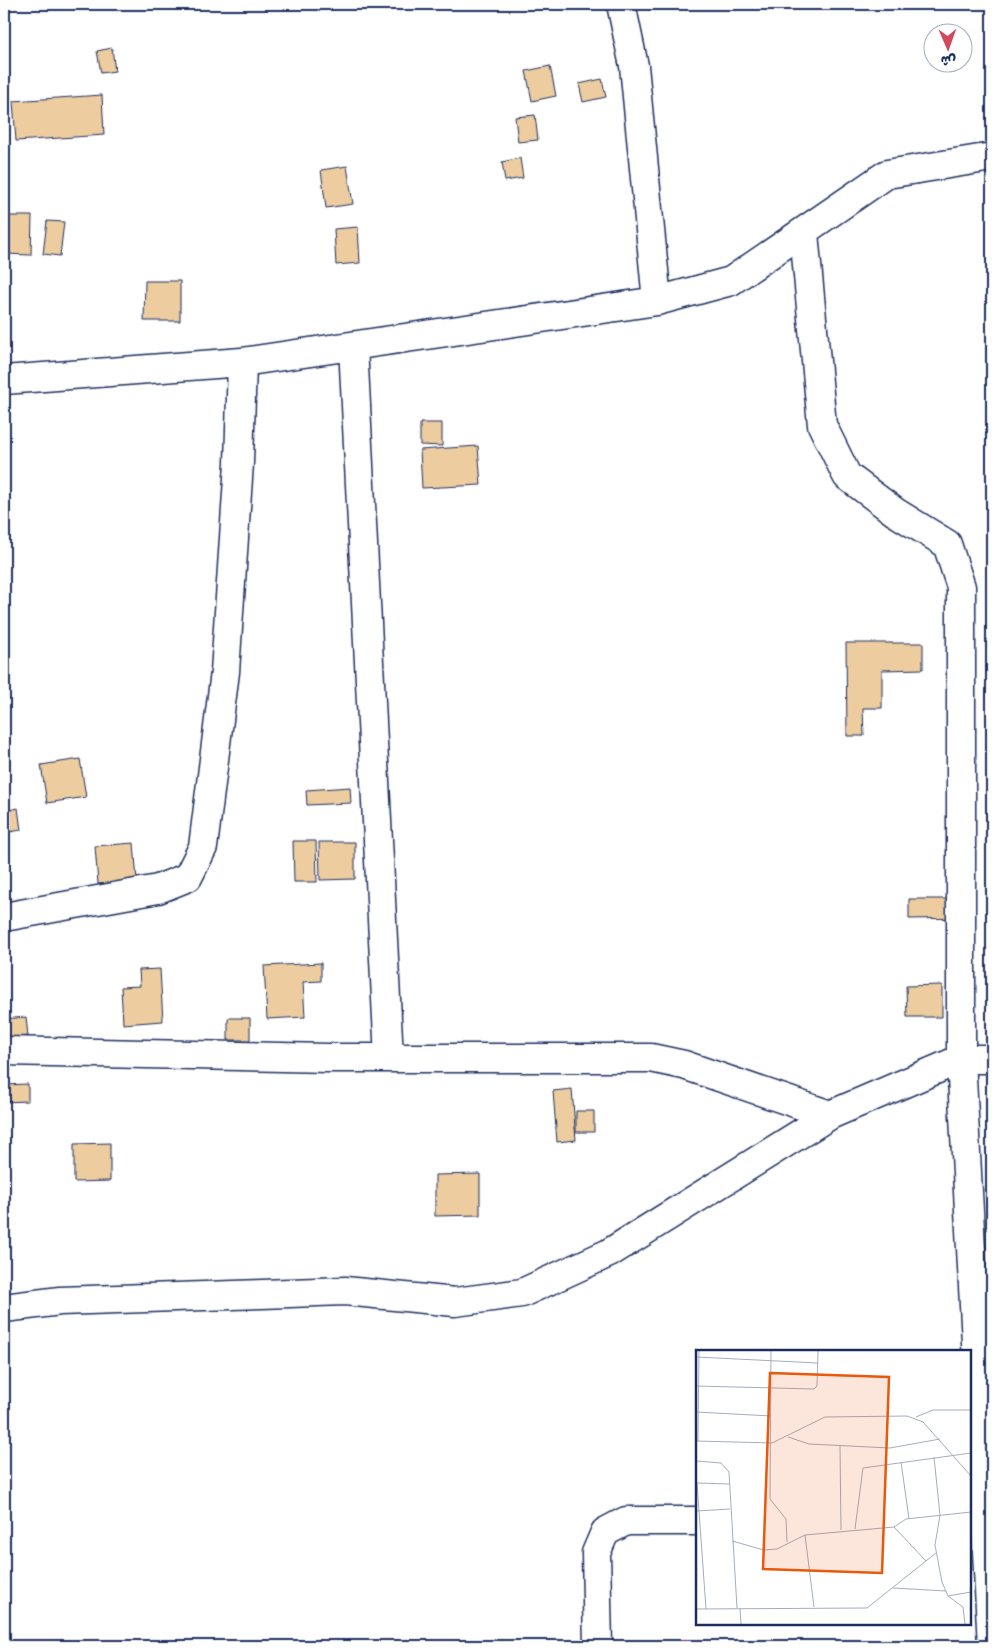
<svg xmlns="http://www.w3.org/2000/svg" width="996" height="1650" font-family="'Architects Daughter','Playpen Sans Arabic',sans-serif">
	<style>
		.building { fill: #edcc9f; stroke: #1b2f5e }
		.lines { fill: none; stroke-linecap: round; stroke-linejoin: round }
		.street-casing { stroke: #1b2f5e; stroke-width: 31 }
		.street { stroke: #fff; stroke-width: 28 }
		.inset-road { fill: none; stroke: #a4acbf; stroke-width: 1 }
		.view { fill: #e8590c; fill-opacity: 0.15; stroke: #e8590c; stroke-width: 2.5 }
		.inset-edge { fill: none; stroke: #1b2f5e; stroke-width: 2.5 }
	</style>
	<rect width="100%" height="100%" fill="#fff"/>
	<filter id="ink" filterUnits="userSpaceOnUse"><feTurbulence type="fractalNoise" baseFrequency=".02" numOctaves="2"/><feDisplacementMap in="SourceGraphic" scale="10" xChannelSelector="R" yChannelSelector="G"/><feConvolveMatrix kernelMatrix="1 2 1 2 8 2 1 2 1" color-interpolation-filters="sRGB"/></filter>
	<g filter="url(#ink)">
		<path class="building" d="M112 48 115 71 101 73 97 51Z
			M550 66 556 96 532 101 526 71Z
			M602 79 606 97 583 102 579 84Z
			M102 95 104 135 16 141 13 101Z
			M535 115 538 140 518 142 515 117Z
			M520 158 523 178 505 181 502 162Z
			M347 166 353 204 326 208 321 170Z
			M4 216H32L31 255 4 254Z
			M47 221 64 222 60 256 43 254Z
			M358 227 360 263 336 265 334 229Z
			M145 281H180V321H144Z
			M420 423H442V446L420 445Z
			M478 446 481 485 422 488 420 450Z
			M846 643H923V669L882 670V708H863L864 736H847Z
			M4 729 7 769 4 770Z
			M80 759 86 797 47 803 41 765Z
			M350 787 351 803 307 805 306 790Z
			M18 808 21 830 4 833V811Z
			M293 841H316L317 882H294Z
			M319 842H355V879L320 880Z
			M134 843 137 881 98 884 95 846Z
			M909 899H967V918L909 919Z
			M321 963V981L303 982 305 1017 267 1019 264 966Z
			M160 969 163 1021 123 1024 121 987 140 986 139 970Z
			M942 985V1017H907L906 986Z
			M26 1017 28 1036 4 1038V1019Z
			M228 1018H250V1040H228Z
			M28 1084V1101L4 1102V1085Z
			M572 1089 576 1140 557 1142 553 1091Z
			M576 1111H594V1132H576Z
			M110 1143V1181L74 1182V1144Z
			M480 1174V1215L435 1216V1175Z
			M956 1642V1646H915V1643Z"/>
		<g class="lines">
			<defs>
				<path id="street" d="M621 4 634 66 657 301
					M804 233 822 425 847 476 895 512 947 544 961 587V1059L992 1646
					M353 346 389 1058
					M4 380 242 362 657 301 731 281 887 174 992 157
					M4 917 158 889 188 877 203 847 225 672 239 463 242 362
					M4 1051 328 1058H651L684 1065 830 1115
					M4 1308 60 1301 345 1291 455 1302 522 1293 609 1253 830 1115 961 1059H992
					M598 1646 596 1553 605 1532 626 1521H697"/>
			</defs>
			<use href="#street" class="street-casing"/>
			<use href="#street" class="street"/>
		</g>
	</g>
	<g transform="translate(696 1350)">
		<rect width="275" height="275" fill="#fff"/>
		<path class="inset-road" d="M75 1 74 149 90 169 91 192M0 7 122 13M0 36 118 39 121 36 122 1M0 62 75 66M220 67 237 60H275M92 87 113 94 194 98 244 89M0 91 76 93 129 67 211 66 227 72 275 126M2 91 3 1M144 96 145 180M238 107 244 165 239 195 246 232 252 246 267 257 269 274M0 111 25 113 33 122 41 258M205 112 213 169M1 133 10 259M1 133 33 134M0 161 34 159M198 177 230 211M159 179 167 118 275 103M109 185 118 257M36 191 68 200 81 199 109 185 198 177 210 169 275 162M197 238 250 241M252 246 275 242M44 258 45 274M0 259 171 258 240 203"/>
		<path class="view" d="M74 23 193 27 186 223 67 219Z"/>
		<rect width="275" height="275" class="inset-edge"/>
	</g>
	<rect width="996" height="1650" fill="none" stroke="#fff" stroke-width="20"/>
	<rect x="10" y="10" width="976" height="1630" fill="none" stroke="#1b2f5e" stroke-width="2" filter="url(#ink)"/>
	<g transform="translate(948 48) rotate(178)"><circle r="24" fill="#ffffff" stroke="#a4acbf"/>
	<path d="M0-4L9 19L0 12L-9 19Z" fill="#d1495b"/>
	<text y="-8" font-size="14" font-weight="bold" text-anchor="middle" fill="#1b2f5e">ش</text>
	</g>
</svg>
